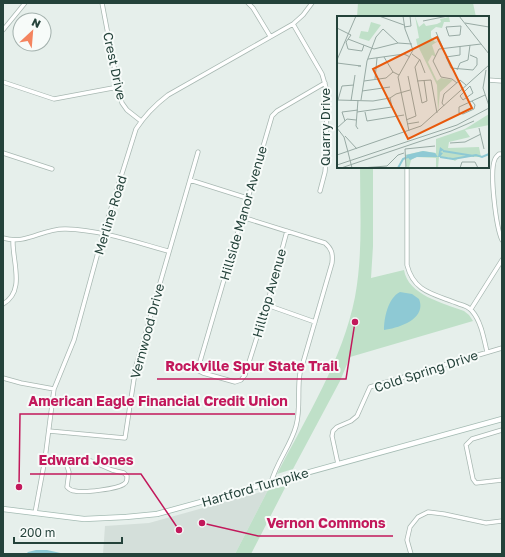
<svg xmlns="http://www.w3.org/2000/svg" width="505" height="557" font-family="'Golos Text',sans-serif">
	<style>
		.built { fill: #d4dfda }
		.green { fill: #bfe0c8 }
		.water { fill: #8ec9d4 }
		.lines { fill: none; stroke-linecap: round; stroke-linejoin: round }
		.minor-casing { stroke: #a8b8b2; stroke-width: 5 }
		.secondary-casing { stroke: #a4bbb3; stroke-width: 6 }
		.minor { stroke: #fff; stroke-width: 3.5 }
		.secondary { stroke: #fff; stroke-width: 4.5 }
		.labels { text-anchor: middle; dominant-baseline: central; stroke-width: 4; stroke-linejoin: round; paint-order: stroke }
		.street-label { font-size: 13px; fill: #24423a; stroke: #f7fbf9 }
		.inset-river { fill: none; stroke: #8ec9d4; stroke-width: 2 }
		.inset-road { fill: none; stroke: #98aaa4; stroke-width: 1 }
		.view { fill: #e8590c; fill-opacity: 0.15; stroke: #e8590c; stroke-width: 2 }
		.inset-edge { fill: none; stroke: #24423a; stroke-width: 2 }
		.leader { fill: none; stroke: #c2185b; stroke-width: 1.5 }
		.callout-dot { fill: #c2185b; stroke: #f7fbf9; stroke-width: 1.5 }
		.callout-label { font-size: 14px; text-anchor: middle; font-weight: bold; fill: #c2185b; stroke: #f7fbf9; stroke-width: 4; stroke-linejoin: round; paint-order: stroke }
	</style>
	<rect width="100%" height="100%" fill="#e6efeb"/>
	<path class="built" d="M268 490 235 554H201L200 553 193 554H103L105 526 149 523Z"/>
	<path class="green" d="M358 3H473L476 17H357Z
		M360 167H373V246L371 278 404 270C408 295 443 303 464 311L469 315 473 321 350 357 340 381 293 469 277 474C306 418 343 359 355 297 363 254 360 210 360 167Z
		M286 486 251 554H235L268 490Z"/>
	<path class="water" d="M400 292 412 294 419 299C427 319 399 328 384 330 384 318 388 298 400 292Z
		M36 550H47L65 554H26L28 552Z"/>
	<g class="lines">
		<defs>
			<path id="minor" d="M102 3 118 87 122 103 127 110 141 121
				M248 3 253 8 270 36
				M293 24 322 74 327 91 326 160 325 172 320 191
				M3 30 25 3
				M488 80 502 81
				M3 82 54 99 118 87
				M3 153 52 169
				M502 154H499C498 155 495 158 495 159 489 171 496 227 502 240
				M407 167V265C414 293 435 294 459 304 463 305 469 307 472 311 481 321 484 339 487 352
				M190 180 247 198
				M242 217 325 243C332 249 333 254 332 263L300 373C297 390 301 409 296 426 291 445 276 463 271 483
				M287 231 267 305 245 375 241 380 235 382 203 373 199 371V365L272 116 277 111 325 83
				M3 238C28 245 42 228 66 229 101 230 135 242 168 251
				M3 304C26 291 12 261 13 240
				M267 305 315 322
				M471 309 502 260
				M3 378 21 383 54 389
				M502 430 472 439 466 445 473 479 476 483 502 480
				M49 431 125 438 136 366 198 152
				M45 459 66 463 83 460 91 461 112 470 124 473 127 476C127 480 127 482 124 484 118 489 83 493 75 491 72 491 69 489 67 487L69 472 66 463
				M338 464 332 436 333 431 337 427 351 421 357 416 370 387 502 348
				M35 513 45 459 54 389 74 340 103 234 136 129C145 115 155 105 168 95L293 24 303 15 312 3
				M411 554 407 540 410 527 418 517 428 512 444 514 486 523 502 521"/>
			<path id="secondary" d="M3 509 84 519 126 517 157 514 502 419"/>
		</defs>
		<use href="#minor" class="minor-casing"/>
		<use href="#secondary" class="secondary-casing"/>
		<use href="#minor" class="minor"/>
		<use href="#secondary" class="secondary"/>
	</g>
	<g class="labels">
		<g class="street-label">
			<text transform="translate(115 66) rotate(78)">Crest Drive</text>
			<text transform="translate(325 127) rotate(-90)">Quarry Drive</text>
			<text transform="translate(243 213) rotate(-74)">Hillside Manor Avenue</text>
			<text transform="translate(110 215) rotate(-73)">Merline Road</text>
			<text transform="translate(269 293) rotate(-74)">Hilltop Avenue</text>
			<text transform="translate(147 331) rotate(-75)">Vernwood Drive</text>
			<text transform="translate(426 371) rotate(-18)">Cold Spring Drive</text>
			<text transform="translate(255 487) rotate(-16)">Hartford Turnpike</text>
		</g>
	</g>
	<g transform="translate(337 16)">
		<rect width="152" height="152" fill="#e6efeb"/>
		<path d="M78 0 82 11 87 7 89 10 100 8 104 6 103 3 112 1 113 6H107L105 12 99 11 94 15V21L98 26 103 24 95 29 99 41 95 39 91 46 100 65 104 62 116 64 103 76 101 96 100 69 80 28 79 23 82 22ZM34 6 44 9 32 25 22 22 24 15 31 16ZM152 98V109L128 114 133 121 112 126 111 132 142 131 144 141H123L118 145 111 141H102L101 152H99V142L79 141 74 144 72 152 69 150 68 139 86 135 99 137V123L128 113Z" fill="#bfe0c8"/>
		<path d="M103 131 107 134 103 136 106 137 103 141H80L73 144 69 139 86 135 98 137 101 141Z" fill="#8ec9d4"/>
		<path class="inset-river" d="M106 135 137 140M103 141 116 143 139 139 145 141 152 138M61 152 66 143 73 140"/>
		<path class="inset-road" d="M42 0 67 9M66 0 68 13 76 34 61 61 72 115M122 0 152 38M86 5 111 0M128 7 152 11M124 10 123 19 112 20 109 11ZM67 11 74 10 73 0M0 12 14 19 9 26 11 33 25 35 27 29M99 16 106 32M11 23 37 33 61 27M123 30V39L109 41 114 52 136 54 140 49V42L133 39M75 38 83 44 88 57M47 41 56 56 62 59M31 43 67 38 73 41M83 43 78 51 85 87 90 85 87 64M0 44 19 0M0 47 24 50H21M120 54 123 47 131 44 133 29M149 54 146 72 152 90M38 63 40 42M27 65 49 62 56 56M80 65 94 64 100 97M120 67 115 63 104 61 96 45 102 33 144 28M133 70 136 77 126 84 123 80ZM25 75 53 71M0 84 36 85 53 82 59 78 73 74M1 84 5 70 17 69M21 84 19 110 21 113M24 84 30 45 39 21 46 13 61 27 75 28M14 85 18 59M135 85 138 89 137 93 126 98 122 97V91L148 79M107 90 105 87 107 78 123 64 129 69M20 96 55 91 53 82M28 96 30 105 67 99M69 104 79 100 71 60M8 105 5 96 21 94M70 108 82 106M0 112 7 121 11 136M0 112 10 103 19 104M142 112 147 133M8 120 20 133M113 127 128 126 144 118M11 136 15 152M0 139 84 110 152 49M0 149 120 109 152 92M4 152 114 115 137 105M24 152 50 150 61 139 67 137M69 152 68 133 98 130M123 152 125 146H138L141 152"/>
		<path class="view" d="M100 21 135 92 71 123 36 53Z"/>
		<rect width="152" height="152" class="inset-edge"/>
	</g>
	<path class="leader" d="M355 322L346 379H157M19 487L20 414H295M179 530L141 474H30M202 523L258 536H393"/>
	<g class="callout-dot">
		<circle cx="355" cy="322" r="4"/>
		<circle cx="19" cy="487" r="4"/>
		<circle cx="179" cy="530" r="4"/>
		<circle cx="202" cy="523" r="4"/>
	</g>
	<g class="callout-label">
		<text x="252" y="371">Rockville Spur State Trail</text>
		<text x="158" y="406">American Eagle Financial Credit Union</text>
		<text x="86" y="465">Edward Jones</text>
		<text x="326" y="528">Vernon Commons</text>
	</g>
	<rect width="505" height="557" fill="none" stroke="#24423a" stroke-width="8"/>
	<g transform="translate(32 32) rotate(26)"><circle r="19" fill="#f7fbf9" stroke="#a3b1ad"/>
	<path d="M0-3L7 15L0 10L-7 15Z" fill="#f4845f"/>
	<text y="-6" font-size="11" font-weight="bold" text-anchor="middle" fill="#24423a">N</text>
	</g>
	<path d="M14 537v6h108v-6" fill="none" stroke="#24423a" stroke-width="2"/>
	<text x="20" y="537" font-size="12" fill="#24423a" stroke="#f7fbf9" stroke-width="3" paint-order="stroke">200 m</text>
</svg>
